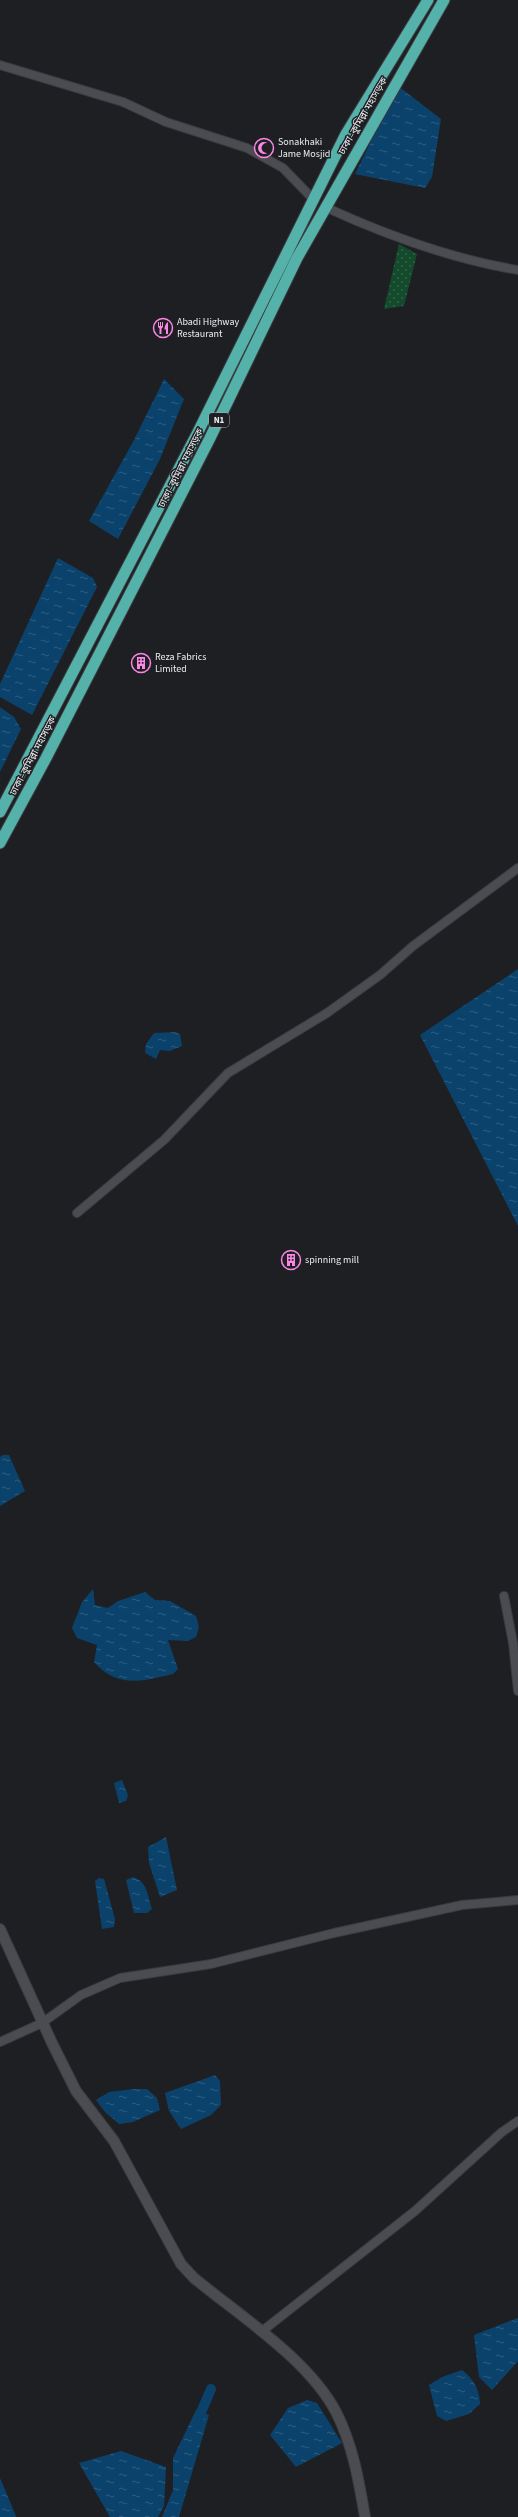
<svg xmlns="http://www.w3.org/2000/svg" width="518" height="2517" font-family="'Source Sans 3','Noto Sans Bengali',sans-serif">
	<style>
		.park { fill: url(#park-dots) }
		.water { fill: url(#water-ripples) }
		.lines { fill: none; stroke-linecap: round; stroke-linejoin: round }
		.canal { stroke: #0b426b; stroke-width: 10 }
		.minor-casing { stroke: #3a3b3e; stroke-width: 10 }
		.tertiary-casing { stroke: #3a3b3e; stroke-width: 12 }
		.trunk-casing { stroke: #3a3b3e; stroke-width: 13 }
		.minor { stroke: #4b4c51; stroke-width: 8 }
		.tertiary { stroke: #4b4c51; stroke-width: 10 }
		.trunk { stroke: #54b2aa; stroke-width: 11 }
		.labels { text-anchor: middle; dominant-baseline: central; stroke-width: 3; stroke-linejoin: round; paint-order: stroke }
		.shield { fill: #1d1f23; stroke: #acaeb1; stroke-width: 1 }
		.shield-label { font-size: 9px; font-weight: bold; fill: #eaebee }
		.street-label { font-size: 10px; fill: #eaebee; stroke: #1d1f23 }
		.poi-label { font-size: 10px; fill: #eaebee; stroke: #1d1f23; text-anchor: start }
	</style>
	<defs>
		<pattern id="park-dots" width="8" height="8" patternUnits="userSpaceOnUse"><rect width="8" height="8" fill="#134a2c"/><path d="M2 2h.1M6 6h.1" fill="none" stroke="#36644b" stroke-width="1.8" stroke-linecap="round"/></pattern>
		<pattern id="water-ripples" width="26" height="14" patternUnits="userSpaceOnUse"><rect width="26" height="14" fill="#0b426b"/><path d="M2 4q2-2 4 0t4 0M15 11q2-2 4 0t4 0" fill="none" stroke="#2f5d80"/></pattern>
	</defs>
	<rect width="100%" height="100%" fill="#1d1f23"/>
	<path class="park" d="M399 244 417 254 404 306 384 309Z"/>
	<path class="water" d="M398 86 441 119 432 177 425 188 355 174Z
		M164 379 184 399 160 459 118 539 89 521 134 440Z
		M58 558 93 578 97 587 32 715 0 697V684Z
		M0 707 14 717 21 729 0 772Z
		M518 969V1226L420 1035Z
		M175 1032 180 1034 182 1046 170 1051 160 1050 156 1059 145 1053 146 1044 154 1033Z
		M3 1455H9L25 1491 0 1506V1457Z
		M93 1589 95 1605 108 1608 118 1601 145 1592 155 1600 170 1601 196 1616 199 1627 196 1637 188 1641 168 1640 178 1669 173 1674C142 1681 118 1689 94 1662L97 1645 77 1638 72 1628 82 1602Z
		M122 1780 128 1795 126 1801 119 1803 114 1783Z
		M166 1837 177 1890 160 1897 149 1863 148 1847Z
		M133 1877C148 1882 147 1895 152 1909L147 1913H134L126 1880Z
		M99 1878 104 1879 115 1919 114 1927 102 1929 95 1881Z
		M215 2075 220 2081 221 2105 211 2115 181 2129 169 2111 165 2093Z
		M134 2089H147L157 2098 160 2110 133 2122 119 2124 105 2112 96 2100 109 2092Z
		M518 2318V2361L492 2390 479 2377 474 2335Z
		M462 2370C473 2378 480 2390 480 2404L469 2414 446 2421 437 2416 429 2385 442 2377Z
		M307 2400 317 2403 342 2443 296 2467 270 2435 288 2408Z
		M196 2410 209 2415 179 2517H162L173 2490V2458Z
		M121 2451 166 2467 164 2506 158 2517H110L79 2463Z
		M0 2478 16 2516 15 2517H0Z"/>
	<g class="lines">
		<path class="canal" d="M196 2424 211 2389"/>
		<defs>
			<path id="minor" d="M0 65 123 102 166 122 247 148 283 168 313 199
				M325 207C386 235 451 259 518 270
				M77 1213 164 1140 228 1073 327 1013 380 975 413 946 518 868
				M504 1596 513 1643 518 1691
				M0 2042 42 2023 81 1995 120 1978 211 1964 334 1933 462 1905 518 1900
				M261 2332 415 2211 502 2132 518 2121"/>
			<path id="tertiary" d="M0 1929 52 2043 76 2091 114 2141 181 2264 194 2278C240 2316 308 2359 336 2412 353 2445 359 2482 365 2517"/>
			<path id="trunk" d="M0 812 197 434 346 134 428 0
				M0 843 46 758 210 438 297 258 444 0"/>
		</defs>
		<use href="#minor" class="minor-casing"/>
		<use href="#tertiary" class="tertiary-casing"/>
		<use href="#trunk" class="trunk-casing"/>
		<use href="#minor" class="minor"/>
		<use href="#tertiary" class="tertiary"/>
		<use href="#trunk" class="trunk"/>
	</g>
	<defs>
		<symbol id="mosque-ring" viewBox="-11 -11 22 22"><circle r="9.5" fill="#1d1f23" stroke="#fc86e3" stroke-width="1.5"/><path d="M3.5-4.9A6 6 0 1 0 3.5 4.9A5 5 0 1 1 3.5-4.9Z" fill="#fc86e3"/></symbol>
		<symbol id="restaurant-ring" viewBox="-11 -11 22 22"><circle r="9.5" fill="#1d1f23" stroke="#fc86e3" stroke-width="1.5"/><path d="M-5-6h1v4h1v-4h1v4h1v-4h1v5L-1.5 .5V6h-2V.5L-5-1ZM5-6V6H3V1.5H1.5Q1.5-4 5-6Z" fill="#fc86e3"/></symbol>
		<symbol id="building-ring" viewBox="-11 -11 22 22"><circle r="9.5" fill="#1d1f23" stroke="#fc86e3" stroke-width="1.5"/><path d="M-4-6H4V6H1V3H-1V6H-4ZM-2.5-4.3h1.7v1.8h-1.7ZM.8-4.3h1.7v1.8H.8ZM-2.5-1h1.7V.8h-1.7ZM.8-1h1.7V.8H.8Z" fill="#fc86e3"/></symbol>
	</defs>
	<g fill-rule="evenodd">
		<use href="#mosque-ring" x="253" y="137" width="22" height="22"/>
		<use href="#restaurant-ring" x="152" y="317" width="22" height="22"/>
		<use href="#building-ring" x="130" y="652" width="22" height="22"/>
		<use href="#building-ring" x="280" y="1249" width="22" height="22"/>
	</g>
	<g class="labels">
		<rect class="shield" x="209" y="413" width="20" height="14" rx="3"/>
		<g class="shield-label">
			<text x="219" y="420">N1</text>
		</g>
		<g class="street-label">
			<text transform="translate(363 116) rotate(-60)">ঢাকা–কুমিল্লা মহাসড়ক</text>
			<text transform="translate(181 468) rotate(-63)">ঢাকা–কুমিল্লা মহাসড়ক</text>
			<text transform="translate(33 756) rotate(-62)">ঢাকা–কুমিল্লা মহাসড়ক</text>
		</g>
		<g class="poi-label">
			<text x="278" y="142">Sonakhaki<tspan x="278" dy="12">Jame Mosjid</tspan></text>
			<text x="177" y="322">Abadi Highway<tspan x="177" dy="12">Restaurant</tspan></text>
			<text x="155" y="657">Reza Fabrics<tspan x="155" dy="12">Limited</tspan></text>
			<text x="305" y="1260">spinning mill</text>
		</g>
	</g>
</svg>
